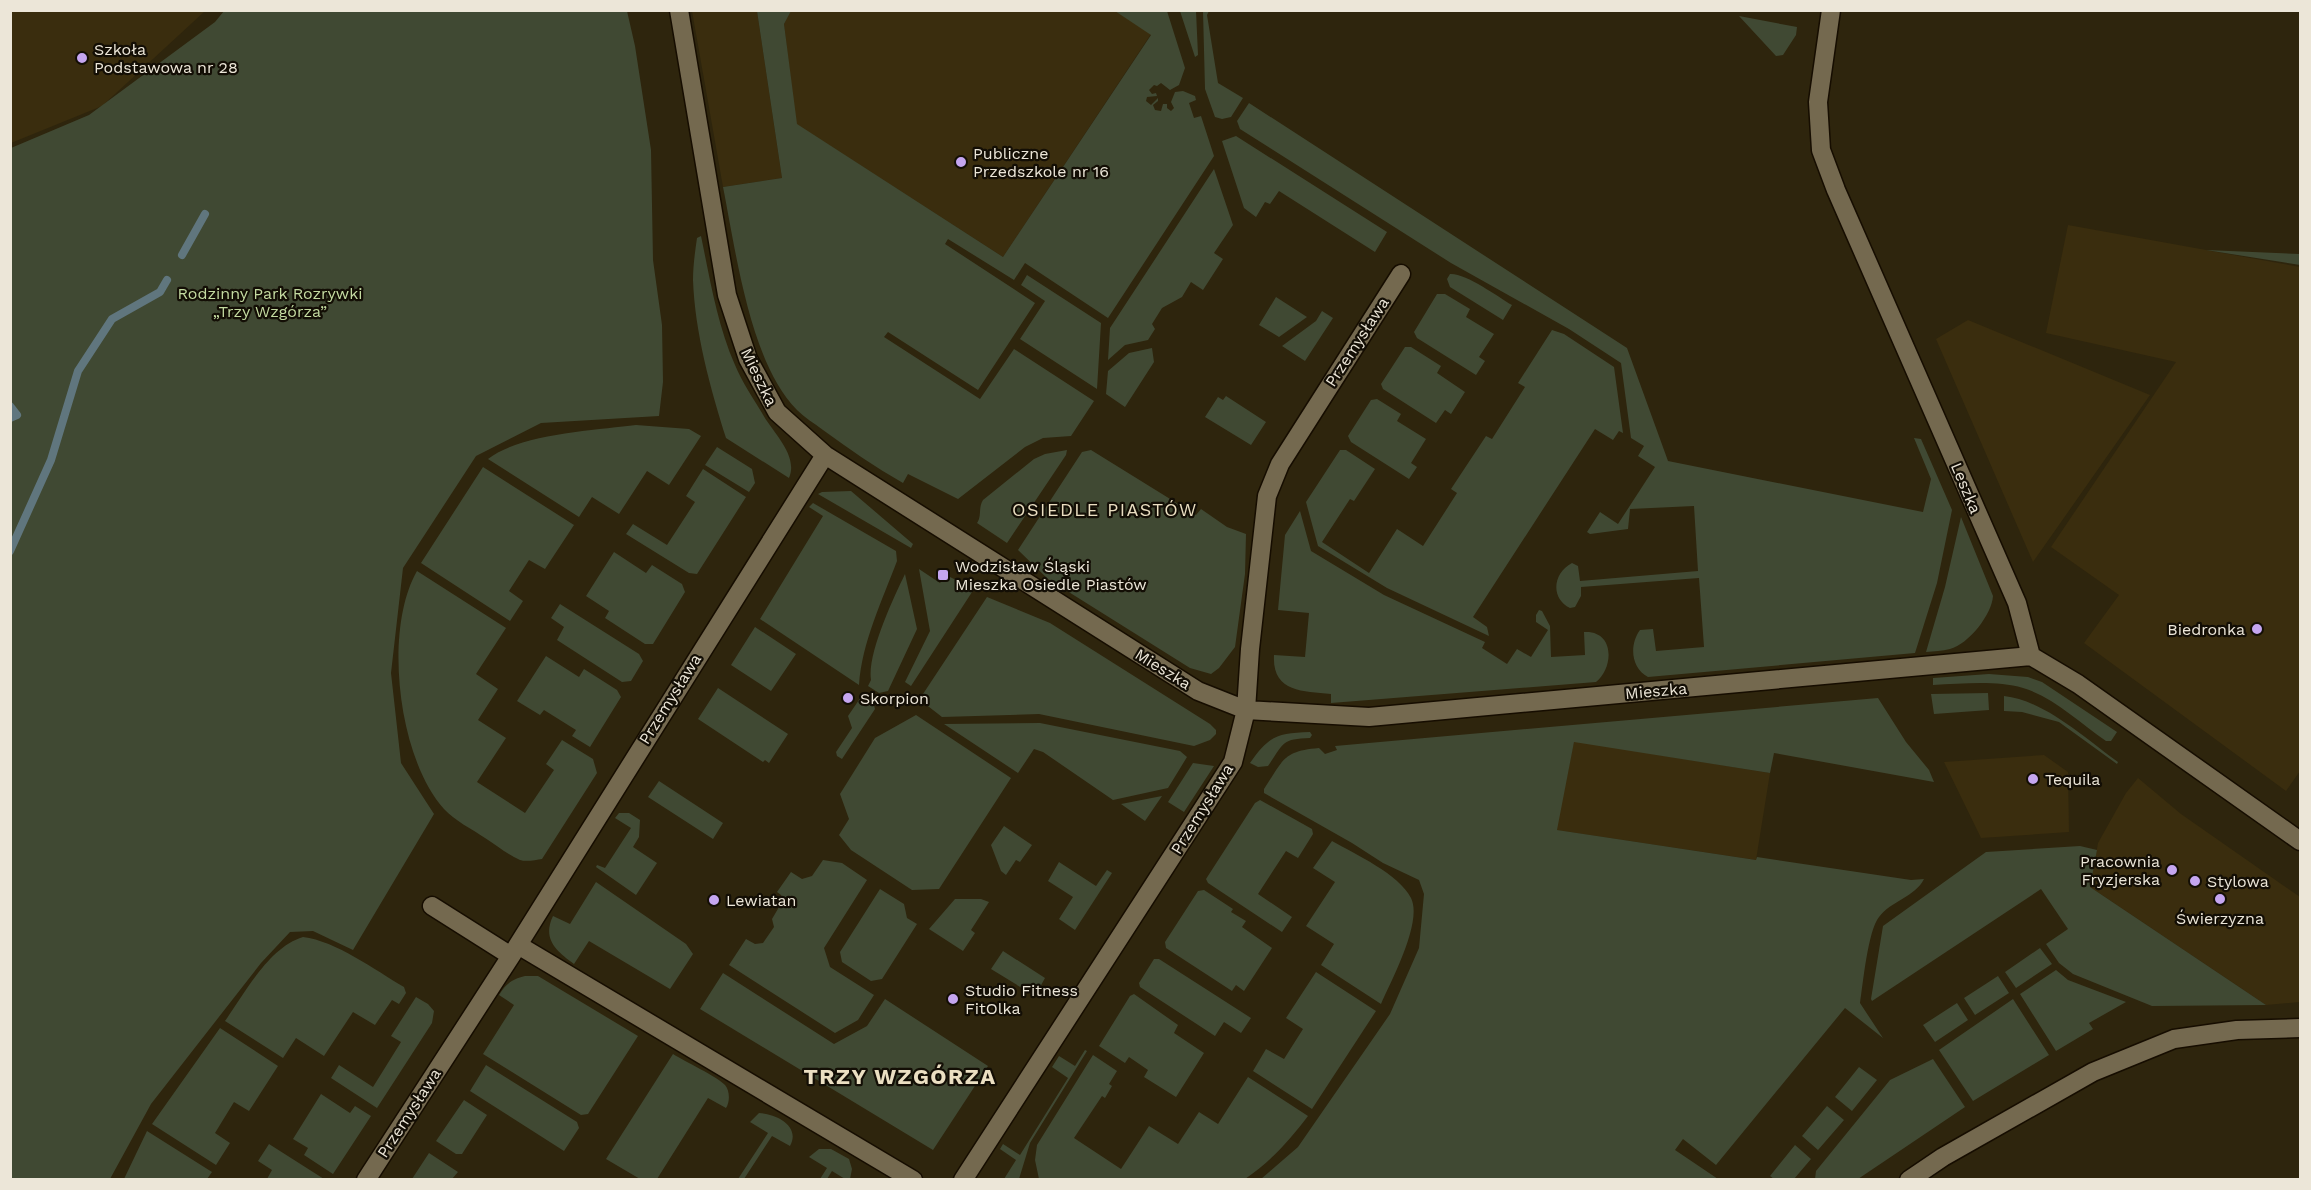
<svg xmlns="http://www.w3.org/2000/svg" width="2311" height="1190" font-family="'Work Sans',sans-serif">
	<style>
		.built { fill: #3a2d0e }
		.green { fill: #404933 }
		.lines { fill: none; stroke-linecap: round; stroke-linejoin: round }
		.stream { stroke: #60767e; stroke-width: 8 }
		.minor-casing { stroke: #160d00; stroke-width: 21 }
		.minor { stroke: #74694f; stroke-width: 18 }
		.poi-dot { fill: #c5a6f0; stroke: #130e05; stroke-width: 2 }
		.labels { text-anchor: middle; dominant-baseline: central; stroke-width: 4.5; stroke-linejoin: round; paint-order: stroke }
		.poi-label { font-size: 16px; fill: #ece6d8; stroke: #130e05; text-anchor: start }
		.park-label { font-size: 16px; fill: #c4dba1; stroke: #130e05 }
		.street-label { font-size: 16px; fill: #ece6d8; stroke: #130e05 }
		.neighbourhood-label { font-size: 18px; letter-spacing: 1.5px; fill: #ebdfc2; stroke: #130e05 }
		.district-label { font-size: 22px; font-weight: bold; letter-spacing: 1.5px; fill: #ebdfc2; stroke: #130e05 }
	</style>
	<rect width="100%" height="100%" fill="#2e250d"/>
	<path class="built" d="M11 10H205V11L102 106 11 143Z
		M791 10H1115L1151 34 1003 257 796 124 784 24Z
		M692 11H757L782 178 723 187Z
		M2068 225 2300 267V771L2286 791 2084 643 2119 595 2051 547 2176 362 2046 333Z
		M1968 320 2150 395 2033 562 1936 339Z
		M1574 741 1770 773 1756 860 1556 830Z
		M2044 755 2068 772 2069 832 1981 838 1944 762Z
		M2138 778 2181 814 2300 897V1002L2266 1005 2090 887 2098 843 2126 793Z"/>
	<path class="green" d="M224 11H627L635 46 651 150 653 260 662 325 663 382 659 416 541 423 476 456 403 568 391 673 401 763 434 814 353 950 313 931 290 932 261 963 151 1104 110 1179H11V148L89 115 215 22Z
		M757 11H791L784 24 797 124 1003 257 1151 35 1115 11H1167L1185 68 1179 85 1170 90 1161 83 1157 86 1154 85 1149 90 1152 94 1156 93 1157 96 1147 97 1146 101 1151 105 1158 98V101L1153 105 1155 110 1161 111 1163 104H1167V108L1171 111 1174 108 1171 102 1175 92 1183 91 1195 96 1196 100 1189 103 1194 118 1201 116 1214 156 1108 318 1025 263 1014 280 948 239 945 244 1035 303 978 390 888 332 884 337 980 399 1014 349 1094 401 1071 436 1043 438 1025 447 958 499 908 474 903 483C875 467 849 449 823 430 814 423 805 418 797 410 750 363 736 252 723 187L782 178Z
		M1180 11H1196L1198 55 1195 57Z
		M1203 11H1209L1207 15 1218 83 1243 98 1231 117 1222 119 1215 117 1205 89Z
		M1739 16 1797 27 1796 35 1783 55 1776 56Z
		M1249 103 1627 348 1668 461 1923 512 1931 479 1914 438 1921 439 1952 510 1937 583 1915 653 1648 677C1631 668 1629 645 1640 630L1653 629 1656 651 1704 647 1699 578 1581 587V596L1575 607 1570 608C1550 598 1553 573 1572 563L1578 566 1580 581 1698 571 1694 506 1630 509 1628 529 1590 534 1587 532 1600 512 1618 524 1655 467 1638 456 1644 446 1631 438 1621 363 1569 329 1451 263 1240 129 1237 121Z
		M1236 136 1387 232 1375 252 1279 191 1270 204 1265 202 1256 217 1244 208 1222 141Z
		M1214 169 1233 225 1214 253 1223 259 1203 290 1191 282 1182 297 1162 308 1152 324 1155 329 1148 340 1125 345 1108 360 1110 328Z
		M701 236C710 279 717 324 735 365 742 382 753 398 762 413 772 432 799 455 789 478L726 438C710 387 695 333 693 280 693 266 695 252 697 238Z
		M2206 250 2300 254V265Z
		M1450 274C1466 273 1498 297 1512 305L1503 320 1450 287 1447 279Z
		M1027 275 1101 323 1097 389 1020 339 1045 301 1021 285Z
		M1437 294H1445L1470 309 1466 317 1494 334 1479 357 1485 361 1476 375 1417 338 1414 332Z
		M1276 297 1307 317 1279 337 1259 325Z
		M1322 311 1333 318 1305 361 1282 346 1316 321Z
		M1552 330 1564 334 1614 367 1623 433 1619 431 1613 440 1595 429 1473 617 1487 627 1489 636 1387 588 1318 546 1306 502 1340 450H1346L1375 469 1354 501 1350 499 1322 542 1369 573 1397 529 1423 546 1457 493 1451 489 1486 436 1492 439 1525 387 1518 383Z
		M1405 347H1411L1441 366 1437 373 1465 392 1451 414 1445 410 1436 423 1383 389 1381 384Z
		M1152 348 1154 362 1125 407 1106 394 1108 371 1129 353Z
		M1226 396 1266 422 1251 445 1205 417 1218 397 1223 400Z
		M1377 399 1401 414 1397 421 1426 439 1411 463 1417 467 1409 479 1351 442 1348 436 1371 400Z
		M636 425 689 429 701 436 669 485 647 471 619 514 592 497 579 517 488 459C519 434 597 430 636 425Z
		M717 447 752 469 755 483 749 492 705 465Z
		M1067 450 1066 455 1007 543 977 523C982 516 978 508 983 500L1034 459 1045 454Z
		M1091 450 1196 515 1201 509 1227 527 1246 534 1245 574 1235 647 1219 668 1211 674 1190 668 1048 579 1018 550 1082 452Z
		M483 467 574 525 545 569 529 560 509 591 523 601 510 621 421 563Z
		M703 469 746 497 697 574 689 573 626 534 633 524 667 545 695 502 686 496Z
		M851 491 913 544 911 548 818 494 822 492Z
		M813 503 896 551 897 561C882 601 862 642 859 685L760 619 823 516 809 507Z
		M1300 511 1311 551 1384 595 1485 642 1482 648 1507 664 1517 649 1531 657 1548 630 1536 622V615L1539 610 1542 611 1550 626 1551 657 1585 655 1584 632C1615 630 1614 668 1596 682L1331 703V694C1302 691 1272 692 1274 655L1305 657 1309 613 1278 610 1285 535Z
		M1961 517 1993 596C1992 614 1969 644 1950 649 1942 651 1934 651 1926 652L1945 587Z
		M614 552 646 573 652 565 682 584 685 592 653 644H645L605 618 609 611 586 596Z
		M919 569 940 583 946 575 974 589 911 686 905 682 930 631Z
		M417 571 506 628 476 674 498 689 478 720 506 738 477 782 525 813 554 770 546 764 562 740 593 759 597 773 542 859C536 860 526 862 520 860 508 855 496 845 485 838 472 829 455 821 444 809 398 758 383 630 417 571Z
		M905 574 917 629 888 691 879 693 868 686 871 680C867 654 893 599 905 574Z
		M987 597 1050 623 1210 724 1216 730V734L1210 740 1194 746 1039 714 942 717 924 703 923 694Z
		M560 604 639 654 643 661 631 681 622 682 557 640 564 627 551 618Z
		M755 627 796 654 771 691 731 665Z
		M546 656 579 677 584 669 617 690 621 697 590 747 572 736 576 730 544 710 540 715 517 701Z
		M1989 674 2028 677 2042 682 2117 732 2111 741H2106C2080 723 2053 697 2023 688 1995 680 1962 684 1933 685V678Z
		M718 688 788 734 769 763 765 760 763 762 698 719Z
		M1988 693 1989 710 1934 714 1931 694Z
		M863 694 873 701 875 709 842 759 837 756 836 752 852 728 848 716Z
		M2004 696C2044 700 2086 739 2118 762L2117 764 2059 722 2022 712 2004 711Z
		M1878 698 1906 742 1929 770 1934 782 1774 753 1770 773 1574 742 1557 830 1756 860 1757 857 1911 880 1924 879C1915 897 1891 901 1879 917 1868 930 1863 984 1860 1003L1883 1038 1845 1008 1716 1165 1683 1139 1675 1150 1718 1179H1261L1298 1147 1390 1014 1419 948 1424 894 1419 880 1383 863 1352 843 1264 793V789C1283 761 1282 751 1319 748L1325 754 1337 750 1335 746Z
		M916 715 1011 778 939 889 912 890 851 850 839 835 849 819 840 794 875 738Z
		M1040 723 1180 751 1187 757 1168 788 1113 800 1043 752 1034 749 1018 773 944 724Z
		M1310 732 1312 735 1310 738C1281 739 1284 743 1268 766L1258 767 1250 763C1269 736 1277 733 1310 732Z
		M1193 763 1214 766 1184 812 1168 802Z
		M659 781 723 823 713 839 648 797Z
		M1162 796 1145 821 1121 804Z
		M1260 800 1312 829 1313 834 1298 858 1286 851 1258 894 1292 917 1282 932 1208 883 1206 879 1255 803Z
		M619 813H629L640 820 639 837 633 847 657 863 636 895 596 867 597 865 605 868 631 828 615 818Z
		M1004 826 1032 845 1020 862 1016 860 1006 875 1001 871 991 845Z
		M1332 841C1355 854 1399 874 1411 898 1423 922 1391 981 1381 1004L1321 965 1334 944 1306 926 1335 882 1313 868Z
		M2080 846 2097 850 2090 887 2266 1005 2152 1006 2073 974 2059 963 2046 944 2068 929 2041 889 1872 1001 1871 999 1883 926 1986 852Z
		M823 860 842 863 867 880 824 948 830 967 874 995 858 1020 835 1033 729 965 746 939 755 944 763 943 774 927 772 919 782 902 781 895 777 892 791 872 802 879 812 876Z
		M1059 862 1096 886 1107 870 1112 873 1075 930 1059 919 1073 897 1048 881Z
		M596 882 686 944 693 954 670 989 589 941 574 964C556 951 542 939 553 916L570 924Z
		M880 889 904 904 907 918 917 924 882 979 871 981 842 962 840 952Z
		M1204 890 1233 909 1231 912 1246 921 1242 927 1272 948 1244 991 1236 985 1232 991 1166 948 1165 942 1198 891Z
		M955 899H981L989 902 971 930 975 933 963 951 929 929Z
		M303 937C336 941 375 970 404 987L406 993 399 1004 392 1000 375 1025 353 1012 324 1056 296 1038 283 1058 225 1021C245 993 269 947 303 937Z
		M2040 948 2052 964 2016 988 2005 972Z
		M1003 951 1045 978 1039 989 1030 993 991 969Z
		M1154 959H1159L1251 1018 1241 1033 1224 1022 1215 1036 1140 987 1139 983Z
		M2056 970 2068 980 2126 1002 2089 1023 2093 1029 2056 1051 2020 994Z
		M1316 972 1376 1011 1312 1109 1253 1071 1266 1049 1284 1059 1303 1029 1286 1018Z
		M723 973 834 1044 867 1026 885 999 988 1066 933 1150 700 1009Z
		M525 976H538L638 1036 588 1114 581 1115 483 1054 514 1005 499 995C506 984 512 979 525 976Z
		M1998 976 2009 993 1975 1015 1964 998Z
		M1134 994 1178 1025 1174 1033 1204 1053 1176 1097 1144 1077 1148 1070 1129 1057 1125 1063 1099 1046 1130 996Z
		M416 997 428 1004 434 1011 432 1023 377 1108 331 1078 339 1065 373 1087 401 1042 391 1036Z
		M2013 999 2049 1055 1973 1101 1939 1050Z
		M1957 1003 1968 1020 1935 1042 1923 1025Z
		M220 1028 278 1066 249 1111 234 1102 215 1133 230 1143 216 1165 152 1124Z
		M1085 1050 1087 1051 1030 1143 1019 1179H1004L1016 1160 1000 1149 1003 1144 1020 1155 1068 1078 1052 1067 1059 1056 1075 1066Z
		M673 1054C684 1061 718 1077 725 1085 730 1091 730 1102 726 1108L708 1098 657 1179H640L606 1159Z
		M1093 1055 1117 1071 1109 1084 1112 1086 1105 1098 1102 1096 1074 1138 1121 1169 1149 1126 1178 1144 1199 1112 1218 1124 1248 1077 1308 1116C1289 1141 1271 1161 1245 1179H1039L1035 1160 1037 1145Z
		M1933 1059 1965 1107 1858 1179H1815L1816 1171 1890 1080Z
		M486 1065 577 1122 579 1128 564 1151 470 1091Z
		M1859 1067 1877 1080 1852 1111 1835 1097Z
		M321 1094 350 1113 355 1106 371 1116 333 1174 304 1155 308 1148 293 1139Z
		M464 1100 487 1115 462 1154H456L436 1141Z
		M1827 1106 1844 1120 1818 1150 1802 1136Z
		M759 1113C776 1114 801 1126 790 1146L772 1136 744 1179H738L768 1133 750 1122Z
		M147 1131 212 1172 207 1179H124Z
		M269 1144 324 1179H267L272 1170 258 1161Z
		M1795 1145 1811 1159 1794 1179H1774L1770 1176Z
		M819 1149H831L849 1159 852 1169 850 1179H845L832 1171 827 1179H820L827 1168 809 1157Z
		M429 1153 458 1172 452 1179H412Z"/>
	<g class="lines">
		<path class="stream" d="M182 255 205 214
			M10 406 17 415 10 418
			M10 551 51 460 78 371 112 319 160 292 167 280"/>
		<defs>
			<path id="minor" d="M679 10 727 295 748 359 777 412 825 455 1198 691 1246 710 1369 717 2031 656
				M1831 10 1818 102 1821 150 1836 190 2017 603 2031 656 2078 684 2300 841
				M432 906 511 956
				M518 945 913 1180
				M366 1180 511 956 825 455
				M963 1180 1233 762 1246 710 1250 649 1267 496 1280 464 1401 274
				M1909 1180 1943 1157 2093 1072 2174 1039 2237 1030 2300 1028"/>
		</defs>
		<use href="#minor" class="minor-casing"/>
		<use href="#minor" class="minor"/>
	</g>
	<g class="poi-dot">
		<circle cx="82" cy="58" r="6"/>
		<circle cx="961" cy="162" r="6"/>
		<rect x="937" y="569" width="12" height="12" rx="3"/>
		<circle cx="2257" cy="629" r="6"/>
		<circle cx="848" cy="698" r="6"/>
		<circle cx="2033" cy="779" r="6"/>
		<circle cx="2172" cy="870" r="6"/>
		<circle cx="2195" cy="881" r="6"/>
		<circle cx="2220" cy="899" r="6"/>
		<circle cx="714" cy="900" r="6"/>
		<circle cx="953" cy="999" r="6"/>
	</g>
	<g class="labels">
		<g class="poi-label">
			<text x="94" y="49">Szkoła<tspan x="94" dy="18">Podstawowa nr 28</tspan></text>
			<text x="973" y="153">Publiczne<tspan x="973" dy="18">Przedszkole nr 16</tspan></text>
			<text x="955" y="566">Wodzisław Śląski<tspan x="955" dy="18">Mieszka Osiedle Piastów</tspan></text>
			<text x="2245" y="629" text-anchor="end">Biedronka</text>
			<text x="860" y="698">Skorpion</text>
			<text x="2045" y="779">Tequila</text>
			<text x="2160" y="861" text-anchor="end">Pracownia<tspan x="2160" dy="18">Fryzjerska</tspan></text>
			<text x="2207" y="881">Stylowa</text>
			<text x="726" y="900">Lewiatan</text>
			<text x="2220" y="918" text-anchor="middle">Świerzyzna</text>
			<text x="965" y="990">Studio Fitness<tspan x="965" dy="18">FitOlka</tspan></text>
		</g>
		<g class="park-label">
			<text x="270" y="293">Rodzinny Park Rozrywki<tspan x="270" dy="18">„Trzy Wzgórza”</tspan></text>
		</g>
		<g class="street-label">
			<text transform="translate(1357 342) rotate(-57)">Przemysława</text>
			<text transform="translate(759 377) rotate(64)">Mieszka</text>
			<text transform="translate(1966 488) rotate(67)">Leszka</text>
			<text transform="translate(1163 669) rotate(32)">Mieszka</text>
			<text transform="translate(1656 691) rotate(-5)">Mieszka</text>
			<text transform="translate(670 699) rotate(-58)">Przemysława</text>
			<text transform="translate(1202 809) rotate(-58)">Przemysława</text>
			<text transform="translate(409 1113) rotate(-57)">Przemysława</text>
		</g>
		<g class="neighbourhood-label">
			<text x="1105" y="509">OSIEDLE PIASTÓW</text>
		</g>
		<g class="district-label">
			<text x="900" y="1076">TRZY WZGÓRZA</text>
		</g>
	</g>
	<rect width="2311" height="1190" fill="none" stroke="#ece6d8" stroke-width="24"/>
</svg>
